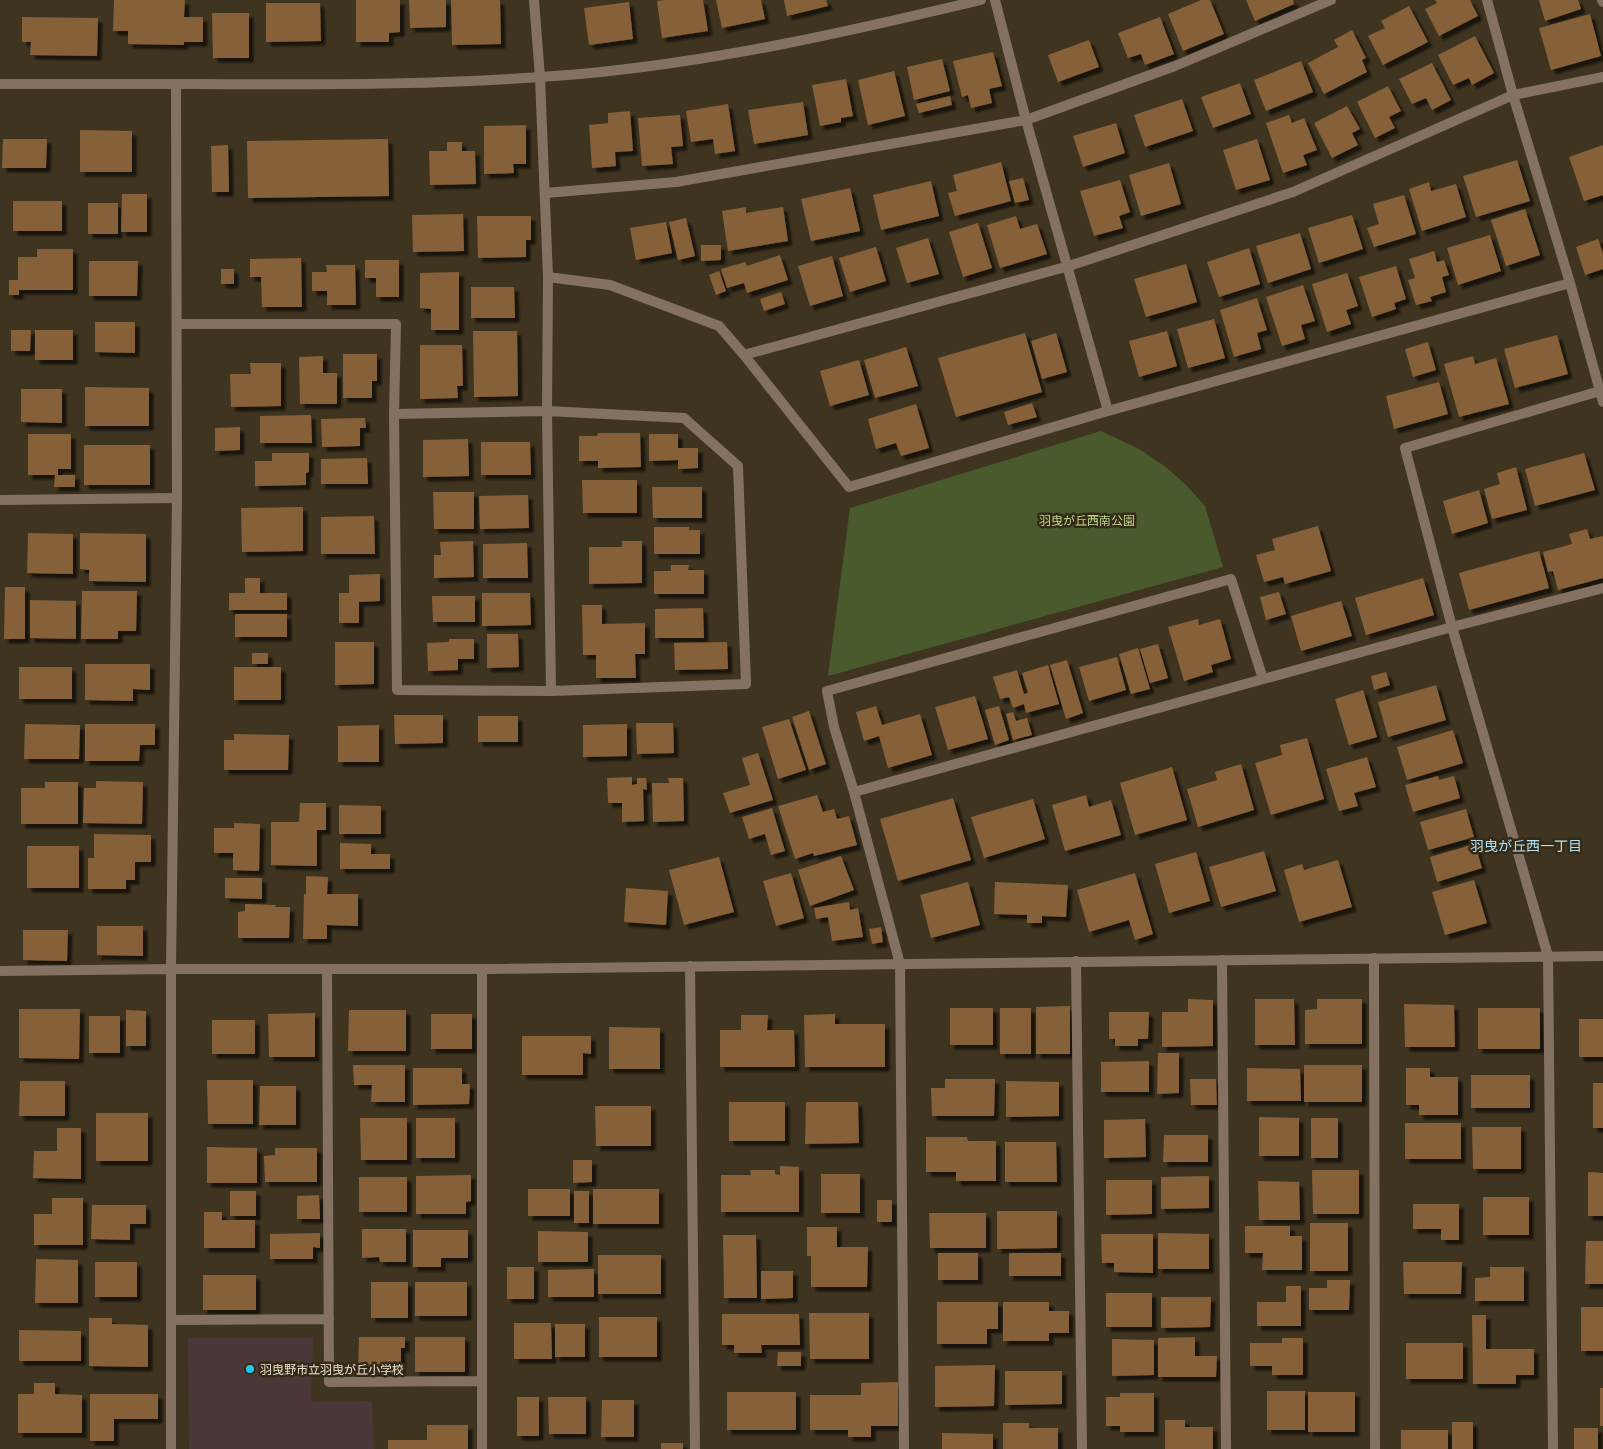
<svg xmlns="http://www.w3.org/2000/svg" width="1603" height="1449" font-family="'Open Sans','Noto Sans JP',sans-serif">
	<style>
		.education { fill: #4c3738 }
		.green { fill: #495b2d }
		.building { fill: #866037; filter: url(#shadow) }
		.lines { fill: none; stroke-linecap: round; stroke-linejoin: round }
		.minor { stroke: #857162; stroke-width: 10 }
		.tertiary { stroke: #857162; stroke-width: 10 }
		.poi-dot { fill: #1fc9fd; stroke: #352a15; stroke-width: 2 }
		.labels { text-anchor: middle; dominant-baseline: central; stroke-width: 5; stroke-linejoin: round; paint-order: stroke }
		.park-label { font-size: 12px; fill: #bbd98d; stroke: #352a15 }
		.poi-label { font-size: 12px; fill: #eae3d6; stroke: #352a15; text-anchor: start }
		.neighbourhood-label { font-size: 14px; fill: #aee0f6; stroke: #352a15 }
	</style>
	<defs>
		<filter id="shadow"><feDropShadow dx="4.5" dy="4.5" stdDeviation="1" flood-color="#0009"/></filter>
	</defs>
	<rect width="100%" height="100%" fill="#3f341f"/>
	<path class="education" d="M188 1338H313L311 1402 372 1401 374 1449H189Z"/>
	<path class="green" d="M1101 431 1139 449 1166 467 1187 486 1205 506 1223 567 828 676 850 508Z"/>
	<path class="building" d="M114 0H185L184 17H203V42H184V45L128 44V31H113Z
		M356 0H400V32L389 33V42H356Z
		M409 0H446V27L410 28Z
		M451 0H500L501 44 452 45Z
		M666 0H703L708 31 662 38 657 1Z
		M716 0H761L765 19 722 28Z
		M784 0H826L828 6 787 16Z
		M1201 0H1210L1224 34 1183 51 1168 14Z
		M1246 0H1293L1294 4 1255 21Z
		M1435 0H1470L1478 16 1439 36 1425 9 1437 3Z
		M1539 0H1578L1581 9 1545 21Z
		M629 2 633 39 589 45 584 8Z
		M266 3H320L321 41 266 42Z
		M1409 6 1428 42 1383 65 1368 36 1385 28 1381 21Z
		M212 13H249V58H213Z
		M1590 14 1601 56 1551 70 1539 28Z
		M22 17 98 18 97 56 30 55 31 42H22Z
		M1160 17 1174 54 1145 65 1141 54 1128 58 1118 33Z
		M1352 30 1366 58 1362 60 1367 72 1324 94 1308 63 1338 47 1334 40Z
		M1475 36 1494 73 1472 85 1469 78 1453 85 1438 55Z
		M1089 40 1099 67 1058 82 1048 55Z
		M993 52 1002 86 989 89 992 103 971 108 968 95 962 97 953 61Z
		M942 59 950 91 914 100 907 67Z
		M1301 61 1313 92 1266 111 1254 80Z
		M1432 63 1451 100 1432 110 1426 98 1412 104 1399 79Z
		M894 71 905 116 868 125 858 80Z
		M846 79 853 116 841 118V122L820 126 812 85Z
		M1240 83 1251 114 1213 128 1201 97Z
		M1388 86 1401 111 1389 117 1395 128 1375 138 1357 102Z
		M950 96 952 105 919 113 916 104Z
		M1182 99 1193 131 1145 147 1134 115Z
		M803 102 808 135 754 144 748 110Z
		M728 104 735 151 715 154 713 139 691 142 686 111Z
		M1347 106 1360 129 1352 133 1358 145 1332 158 1314 123Z
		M630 111 633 151 615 152 616 166 592 168 589 125 608 123V113Z
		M680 115 683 146 671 147 673 164 642 166 638 118Z
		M1289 115 1292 123 1304 118 1317 150 1303 155 1307 165 1283 173 1266 123Z
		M1116 123 1125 153 1083 167 1073 136Z
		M526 125V164H513L514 173 484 174V126Z
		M80 130 132 131V172H80Z
		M3 139H47L46 168H2Z
		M388 139 389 196 248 198 247 141Z
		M1257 139 1270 180 1236 190 1223 150Z
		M447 142H462V151H475L476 184 430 185 429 151H447Z
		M228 145 229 192H212L211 146Z
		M1603 145V195L1584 201 1569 157Z
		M1517 160 1530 201 1476 217 1463 176Z
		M1001 162 1011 201 955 216 948 193 957 191 953 175Z
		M1169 163 1181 204 1141 216 1129 175Z
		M1023 178 1029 200 1015 203 1009 181Z
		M1120 180 1130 212 1119 216 1123 228 1094 236 1080 191Z
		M931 181 939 216 881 230 873 195Z
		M1429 182 1431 191 1456 184 1466 217 1422 231 1409 189Z
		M850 188 860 231 811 241 801 199Z
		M122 194H147V232H121Z
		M1404 195 1416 234 1374 247 1367 228 1379 224 1373 204Z
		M13 201H62V231H13Z
		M88 203H118V234H88Z
		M746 207V213L783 207 788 241 728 251 722 211Z
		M1525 209 1540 255 1506 266 1491 220Z
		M463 214 464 251 413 252 412 215Z
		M1352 215 1363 249 1319 263 1308 228Z
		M477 216H531V240H526V257L478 258Z
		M1016 216 1020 229 1037 224 1047 254 1000 268 987 225Z
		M686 218 695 256 678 260 669 222Z
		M666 222 672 253 636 260 630 228Z
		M978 223 992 268 963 277 949 232Z
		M1300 233 1311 269 1268 283 1256 246Z
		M1490 235 1501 271 1458 285 1447 248Z
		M928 238 939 274 907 283 896 248Z
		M1598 239 1603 253V269L1585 275 1576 247Z
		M701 245H721V260L701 261Z
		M876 247 886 281 850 292 839 258Z
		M1249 248 1260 284 1219 297 1207 262Z
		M37 249H73V290H19V295H9V280H18V257H37Z
		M1434 251 1437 262 1444 260 1449 275 1442 277 1446 292 1430 297 1432 301 1416 305 1408 280 1415 278 1409 259Z
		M780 255 788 280 747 293 744 283 727 288 721 269 745 262 747 266Z
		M832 256 843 296 810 306 798 266Z
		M301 258 302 307H262L261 277H250V259Z
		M365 260H399V297H376V278H365Z
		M89 261H138L137 296H89Z
		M1186 264 1197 302 1146 317 1134 279Z
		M326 265H355L356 305H327V291H312V272H327Z
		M1396 266 1406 299 1394 303 1396 309 1372 317 1359 277Z
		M221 269H234V284H221Z
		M719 271 726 291 716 295 709 275Z
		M459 272V330H431V309L420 308V273Z
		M1347 273 1358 306 1346 310 1351 324 1327 332 1312 284Z
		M1303 285 1315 321 1301 325 1305 339 1282 346 1266 297Z
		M471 287H514L515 318H471Z
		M781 292 785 304 764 311 760 299Z
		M1257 298 1267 330 1257 333 1261 349 1234 357 1220 310Z
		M1214 319 1225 358 1188 368 1177 329Z
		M95 322H135V353L95 352Z
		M11 330H31L30 351H11Z
		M35 330H73V360H35Z
		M473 331H517L518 396 474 397Z
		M1167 331 1177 366 1139 377 1129 341Z
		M1025 333 1042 392 956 417 938 358Z
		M1056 333 1067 372 1042 379 1031 341Z
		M1557 335 1568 374 1515 388 1504 349Z
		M1428 342 1436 370 1413 377 1405 349Z
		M420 345H462L463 386H457L458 398 420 399Z
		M906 347 918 386 875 398 864 360Z
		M343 354H377V381H372V398H343Z
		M323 356V373H337V404H300L299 357Z
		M1473 356 1475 364 1496 358 1509 404 1459 417 1444 364Z
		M859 360 869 395 830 406 820 371Z
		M250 363H281V406L231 407 230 374H251Z
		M1439 382 1448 414 1394 429 1386 396Z
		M85 387 149 388V426H85Z
		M21 389H62V423L21 422Z
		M1032 403 1037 417 1008 425 1004 412Z
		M916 404 929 448 901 456 896 443 876 449 868 419Z
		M311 415 312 443H260V416Z
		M360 418H365L366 428H360V446L322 447 321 419Z
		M240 427V450L215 451V428Z
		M598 433H640L641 467 598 468V461H579V436H597Z
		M28 434H71V469H58V475H75V487H54L55 475H28Z
		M649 434H678V448H698V468L678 469V460L649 461Z
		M468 439 469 476 423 477V440Z
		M481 442H530L531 475H481Z
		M84 445H150V485H84Z
		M272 453H309V472L306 473V485L255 486V461H272Z
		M1584 453 1595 490 1535 506 1525 469Z
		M367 458 368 484H321V459Z
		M1516 467 1527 510 1492 519 1484 489 1500 484 1497 473Z
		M582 480H637V513H583Z
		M652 487H702V518H653Z
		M1479 490 1488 523 1452 534 1443 501Z
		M433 492H474V529H434Z
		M528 495 529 528 480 529 479 496Z
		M303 507V551L242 552 241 508Z
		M374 516 375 554H321V517Z
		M1318 526 1331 571 1285 584 1283 577 1264 582 1256 555 1275 550 1272 539Z
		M654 527H689V530H700V554H654Z
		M1587 529 1590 539 1603 536V578L1558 590 1553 571 1548 572 1543 552 1572 544 1569 534Z
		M28 533 73 534V574L27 573Z
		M80 533 146 534V582L89 581V570L80 569Z
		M473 541 474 577 434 578V555H441L440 542Z
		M622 541H642V583L589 584V547H622Z
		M527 543 528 578H483V544Z
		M1539 551 1549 588 1469 610 1459 573Z
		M671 565H689L688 570H704V594H654V571H671Z
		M380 574V601L359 602V623H339V593H349V575Z
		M245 578H260V593H287V610H229V593H245Z
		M1423 578 1434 615 1366 635 1355 598Z
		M5 587H25V639H4Z
		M82 591H137L136 631H118V639H81Z
		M1279 592 1286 614 1266 620 1260 597Z
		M482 593H530L531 625 482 626Z
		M432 596H475V622H433Z
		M30 600 76 601V639L30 638Z
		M1341 601 1352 636 1301 651 1291 616Z
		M582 605H602V624L645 623V654H635L636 678H596V655H583Z
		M703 608 704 638H655V609Z
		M235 614H287V637H235Z
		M1198 619 1199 625 1220 619 1231 659 1211 665 1213 672 1184 681 1168 627Z
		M487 634H518L519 667 487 668Z
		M449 639H474V659H458V670L428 671 427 643 449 642Z
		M335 642H374V684L335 685Z
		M727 642 728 669 675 670 674 643Z
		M1158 644 1168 678 1150 683 1140 649Z
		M1138 648 1150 689 1131 694 1119 654Z
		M252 653H268V664H252Z
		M1117 657 1126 690 1089 701 1079 667Z
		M1067 660 1083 713 1066 719 1050 665Z
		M85 664H150V690L133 689V701L85 700Z
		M1048 665 1059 704 1026 713 1024 704 1013 708 1009 697 1000 699 993 677 1017 670 1024 694 1028 693 1022 673Z
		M19 667H72V699H19Z
		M234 667H281V700H234Z
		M1386 672 1390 685 1374 690 1371 676Z
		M1436 685 1446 720 1388 737 1378 702Z
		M1363 690 1377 737 1349 745 1335 699Z
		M975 696 988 739 948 750 935 707Z
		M876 706 882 725 920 714 932 755 888 768 879 736 864 741 856 712Z
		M999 706 1009 740 995 745 985 710Z
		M809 711 826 764 809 770 792 717Z
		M1013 712 1016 721 1027 718 1032 735 1013 740 1006 714Z
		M394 715H443V743L395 744Z
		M478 716H518V742H478Z
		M789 719 806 770 778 779 762 727Z
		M636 723H673L674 753 637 754Z
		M25 724 80 725 79 759H24Z
		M85 724H155V745H140L139 761H85Z
		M627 724V756L583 757V725Z
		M379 725V762H338V726Z
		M1453 730 1463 763 1407 780 1397 747Z
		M234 734 289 735 288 770H224V740H234Z
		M1307 738 1324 799 1271 815 1255 763 1282 755 1280 745Z
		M758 753 773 800 730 813 723 793 750 785 742 758Z
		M1367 757 1376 787 1354 793 1358 806 1339 811 1326 769Z
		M1241 764 1254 810 1198 827 1187 789 1217 780 1215 772Z
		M1172 767 1187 820 1135 835 1120 783Z
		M1438 776 1439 780 1454 776 1460 798 1413 812 1405 785Z
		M632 777V785L637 784V778H646L647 790 643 789 644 821 622 822V803H608L607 778Z
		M668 778H683L684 821 653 822 652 783H669Z
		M96 781 143 782 142 824 83 823 84 788H96Z
		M45 782H78V824H21V788H45Z
		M817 795 823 812 834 809 837 819 849 816 857 845 814 856 813 853 795 859 778 806Z
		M1086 795 1089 807 1111 800 1121 835 1065 851 1052 805Z
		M953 798 971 860 898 881 880 819Z
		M1033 799 1045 839 984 858 971 817Z
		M300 803H326V830H317V866L271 865V822H299Z
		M339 805 381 806V834H339Z
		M772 808 785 851 771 855 765 834 749 839 742 817Z
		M1466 809 1474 837 1428 850 1420 822Z
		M234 823 260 824 259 871 233 870V853H214V828H234Z
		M94 834 151 835V862H135V880H126V889H88V858H94Z
		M340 843 371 844V854H390V869H340Z
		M1475 844 1482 868 1437 882 1430 857Z
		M27 846H79V888H27Z
		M1264 851 1276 891 1221 907 1209 867Z
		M1196 852 1210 901 1169 913 1155 864Z
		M841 856 854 890 810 906 798 870Z
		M719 857 734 912 684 925 669 870Z
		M1338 860 1352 907 1299 922 1284 870 1302 864 1304 870Z
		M791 873 804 918 776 926 763 881Z
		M1135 873 1153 934 1135 940 1129 920 1089 932 1077 890Z
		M306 876 328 877 327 894H358V926L327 925V939H303L304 894H306Z
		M225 878H262V899L225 898Z
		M1474 880 1487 923 1445 935 1432 892Z
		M968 882 980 925 931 938 920 895Z
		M995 882 1068 885 1066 917 1042 916V923H1027V915L994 914Z
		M626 888 668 891 666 925 624 922Z
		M849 902 850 910 858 908 863 937 832 941 828 917 816 919 814 908Z
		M245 904 276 905 275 907H290L289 938H238V912L245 911Z
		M97 926H143V956L97 955Z
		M881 927 883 942 872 944 869 929Z
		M23 930H68L67 961 23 960Z
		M1188 999 1213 1000V1046L1162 1047V1012H1188Z
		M1255 999H1294L1295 1045H1255Z
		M1317 999H1362V1044H1305V1010L1317 1009Z
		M1404 1004 1454 1005 1455 1047H1405Z
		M1070 1006V1054H1036V1007Z
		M950 1008H993V1045H950Z
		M1000 1008H1031V1054H1000Z
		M1478 1008H1540V1049H1478Z
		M19 1009H80L79 1059 19 1058Z
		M126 1010 146 1011V1046H126Z
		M349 1010H406V1051H348Z
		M1109 1012H1149L1148 1039H1138V1046H1115V1039H1109Z
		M315 1013V1057H269L268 1014Z
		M431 1014H472V1049H431Z
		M835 1014V1024H885V1067H805L804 1015Z
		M741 1015H768L767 1030H794L795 1067H720V1030H741Z
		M89 1016H120V1053H89Z
		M1579 1019H1603V1057H1579Z
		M212 1020H255V1054H212Z
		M609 1027 660 1028V1069H609Z
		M522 1036H591V1054L583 1053V1075H522Z
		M1158 1053H1179V1093L1157 1094Z
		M1149 1061V1092H1101V1062Z
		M353 1065H405V1102H371L372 1085H354Z
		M1304 1065H1362V1102H1304Z
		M413 1068H462V1084H470L469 1104 413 1105Z
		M1247 1068 1300 1069 1301 1101H1247Z
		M1406 1068H1430V1077H1458V1115H1419V1105H1406Z
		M1471 1075H1530V1108H1471Z
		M945 1079H995L994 1116H932L931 1088H945Z
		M1190 1079H1216L1217 1105H1191Z
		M207 1080H253V1124H208Z
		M20 1081H65V1116H19Z
		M1006 1081 1059 1082V1116L1006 1117Z
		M1593 1083H1603V1128H1593Z
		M260 1086H296V1125H259Z
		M729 1102H785V1141H729Z
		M806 1102H858L859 1143 805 1144Z
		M595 1106H651V1146H596Z
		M96 1113H148V1161H96Z
		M1259 1117 1299 1118V1156H1259Z
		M360 1118H407V1160H361Z
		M416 1118H455V1158H416Z
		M1311 1118H1338V1158H1311Z
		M1145 1119 1146 1157 1104 1158V1120Z
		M1405 1123H1461V1159H1405Z
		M1472 1127H1521V1169H1473Z
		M57 1128H81V1179L33 1178 34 1151H57Z
		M1164 1135H1208V1162H1163Z
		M926 1137H967L968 1141H996V1181H956V1172H926Z
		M1005 1142H1056L1057 1182H1005Z
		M207 1147 257 1148V1183H207Z
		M275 1148H317V1182H265L264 1156 275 1155Z
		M573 1160H592V1182L573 1183Z
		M780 1166 799 1167V1212H721V1175H751L750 1170H775V1174L780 1175Z
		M1312 1170H1359V1214H1313Z
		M1588 1172 1603 1173V1216H1588Z
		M821 1174H860V1213H821Z
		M471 1175V1201L466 1202V1214H416V1176Z
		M1209 1176V1208L1161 1209V1177Z
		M359 1177H407V1212H359Z
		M1106 1180H1152V1214L1106 1215Z
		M1258 1181 1299 1182 1300 1220H1259Z
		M528 1189H570V1216H528Z
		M593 1189H659V1224H593Z
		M230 1191H256V1216H230Z
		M574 1191H589V1223H574Z
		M319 1195 320 1219H297V1196Z
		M1483 1197H1529V1235H1483Z
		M52 1198H83V1245H34V1214H52Z
		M877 1200H892V1222H877Z
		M1413 1204H1459V1240H1441V1229H1413Z
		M92 1205H146V1224H130V1240L91 1239Z
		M997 1211H1057V1248L997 1249Z
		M204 1212H222V1220H255V1248H204Z
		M929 1213H986V1248H930Z
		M1310 1223H1348V1271H1310Z
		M1245 1226H1290V1236H1302V1270H1262L1263 1253H1245Z
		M807 1227H837V1247H868L867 1287H811V1256H807Z
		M362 1229H406V1262H380L379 1257 362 1258Z
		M413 1230H468V1258H441V1267H413Z
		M538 1231 588 1232V1262H538Z
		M320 1233V1248L313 1247V1259H270V1234Z
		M1158 1233 1209 1234V1269H1158Z
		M1101 1234H1153V1273L1114 1272V1263H1102Z
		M723 1235H756L757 1298H724Z
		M1586 1241H1603V1284H1585Z
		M938 1253H978V1280H938Z
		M1009 1253H1061V1276H1009Z
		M598 1255H661V1294H598Z
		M36 1259 78 1260V1303H35Z
		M95 1262H137V1297H95Z
		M1403 1262H1462L1461 1294H1404Z
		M507 1267H534V1299H507Z
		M1490 1267H1524V1301H1475V1278L1490 1277Z
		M594 1269V1297H548V1270Z
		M761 1271H793V1298L761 1299Z
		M203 1275H256V1310H203Z
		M1327 1280H1350L1349 1310H1309V1288H1327Z
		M371 1282H408V1318H371Z
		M415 1282H467V1316H415Z
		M1286 1286H1301V1326H1257V1302H1286Z
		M1106 1293H1152V1327H1106Z
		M1161 1297H1211L1210 1327 1161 1328Z
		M937 1302H998V1329H987V1344H937Z
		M1003 1302H1049V1311H1069V1333H1049V1341H1003Z
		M1581 1307H1603V1351H1581Z
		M809 1313H869V1359H810Z
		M722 1314H799L800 1345H761L762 1353H734V1345H722Z
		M1472 1315H1486V1349H1534V1375H1516V1384H1473Z
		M599 1317H657V1357H599Z
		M89 1318H112V1324L148 1325V1367L89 1366Z
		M514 1323H551L552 1359H514Z
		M555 1324H585V1357H555Z
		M19 1330 81 1331V1361H19Z
		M359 1337H405V1348H401V1372H358Z
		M415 1337H465V1372H415Z
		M1195 1337V1356H1217L1216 1377H1158V1338Z
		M1282 1338H1303V1375H1272V1366H1250V1343H1282Z
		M1112 1339 1154 1340V1375L1112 1376Z
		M1406 1343H1463V1379H1406Z
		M778 1352H801V1366H777Z
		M995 1365 994 1406 935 1407V1366Z
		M1005 1371H1062V1404L1005 1405Z
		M898 1382V1426H871V1437H848V1430H810V1395H861V1383Z
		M34 1383H55V1394L82 1395V1433H18V1394H34Z
		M1600 1388H1603V1426H1600Z
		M1267 1391H1305V1430H1267Z
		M727 1392H796V1430H727Z
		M1308 1392H1355V1432H1308Z
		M1120 1393H1154V1432H1120V1426H1106V1397H1120Z
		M90 1394H158V1419H114V1441H90Z
		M517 1397H539V1436H517Z
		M548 1397H586V1434H549Z
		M602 1400H634V1437H601Z
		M1165 1420H1185V1427H1213V1449H1165Z
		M1452 1422H1473V1449H1452Z
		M1003 1423H1029V1428H1058V1449H1003Z
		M427 1425H468V1449H388V1440H427Z
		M1574 1428H1598V1449H1574Z
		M1401 1430H1448V1449H1401Z
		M942 1433 993 1434V1449H942Z
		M661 1443H683V1449H661Z"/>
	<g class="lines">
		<path class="minor" d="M534 0 540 77 548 277 547 411 551 691
			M995 0 1026 120 1108 411
			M1602 0 1603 2
			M1603 77 1513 95 1570 283 1603 402
			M546 193 676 182 1026 120 1175 66 1331 0
			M548 277 610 285 719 326 744 355 849 487 1108 411 1570 283
			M177 324H396L394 414
			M744 355 1069 266 1293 192 1513 95 1487 0
			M547 411 684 418 738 466 746 684 551 691 397 690 394 414Z
			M0 500 177 498
			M854 792 1452 627 1603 588
			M1374 958 1375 1449
			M1222 960 1226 1449
			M1076 961 1082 1449
			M690 966 695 1449
			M327 969 329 1382 482 1381
			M482 969V1449
			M0 971 171 969V1449
			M171 1320 329 1319
			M904 1449 900 964 854 792 834 727 827 691 1231 579 1263 679
			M1553 1449 1548 956 1452 627 1405 448 1600 391"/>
		<path class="tertiary" d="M0 84C65 84 129 84 194 84 326 85 459 85 591 73 724 60 851 31 981 0
			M176 84 177 498 171 969H482L1603 956"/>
	</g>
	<circle class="poi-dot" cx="250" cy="1369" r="5"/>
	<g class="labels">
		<g class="park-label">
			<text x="1087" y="520">羽曳が丘西南公園</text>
		</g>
		<g class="poi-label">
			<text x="260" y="1369">羽曳野市立羽曳が丘小学校</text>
		</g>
		<g class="neighbourhood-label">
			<text x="1526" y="845">羽曳が丘西一丁目</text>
		</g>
	</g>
</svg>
